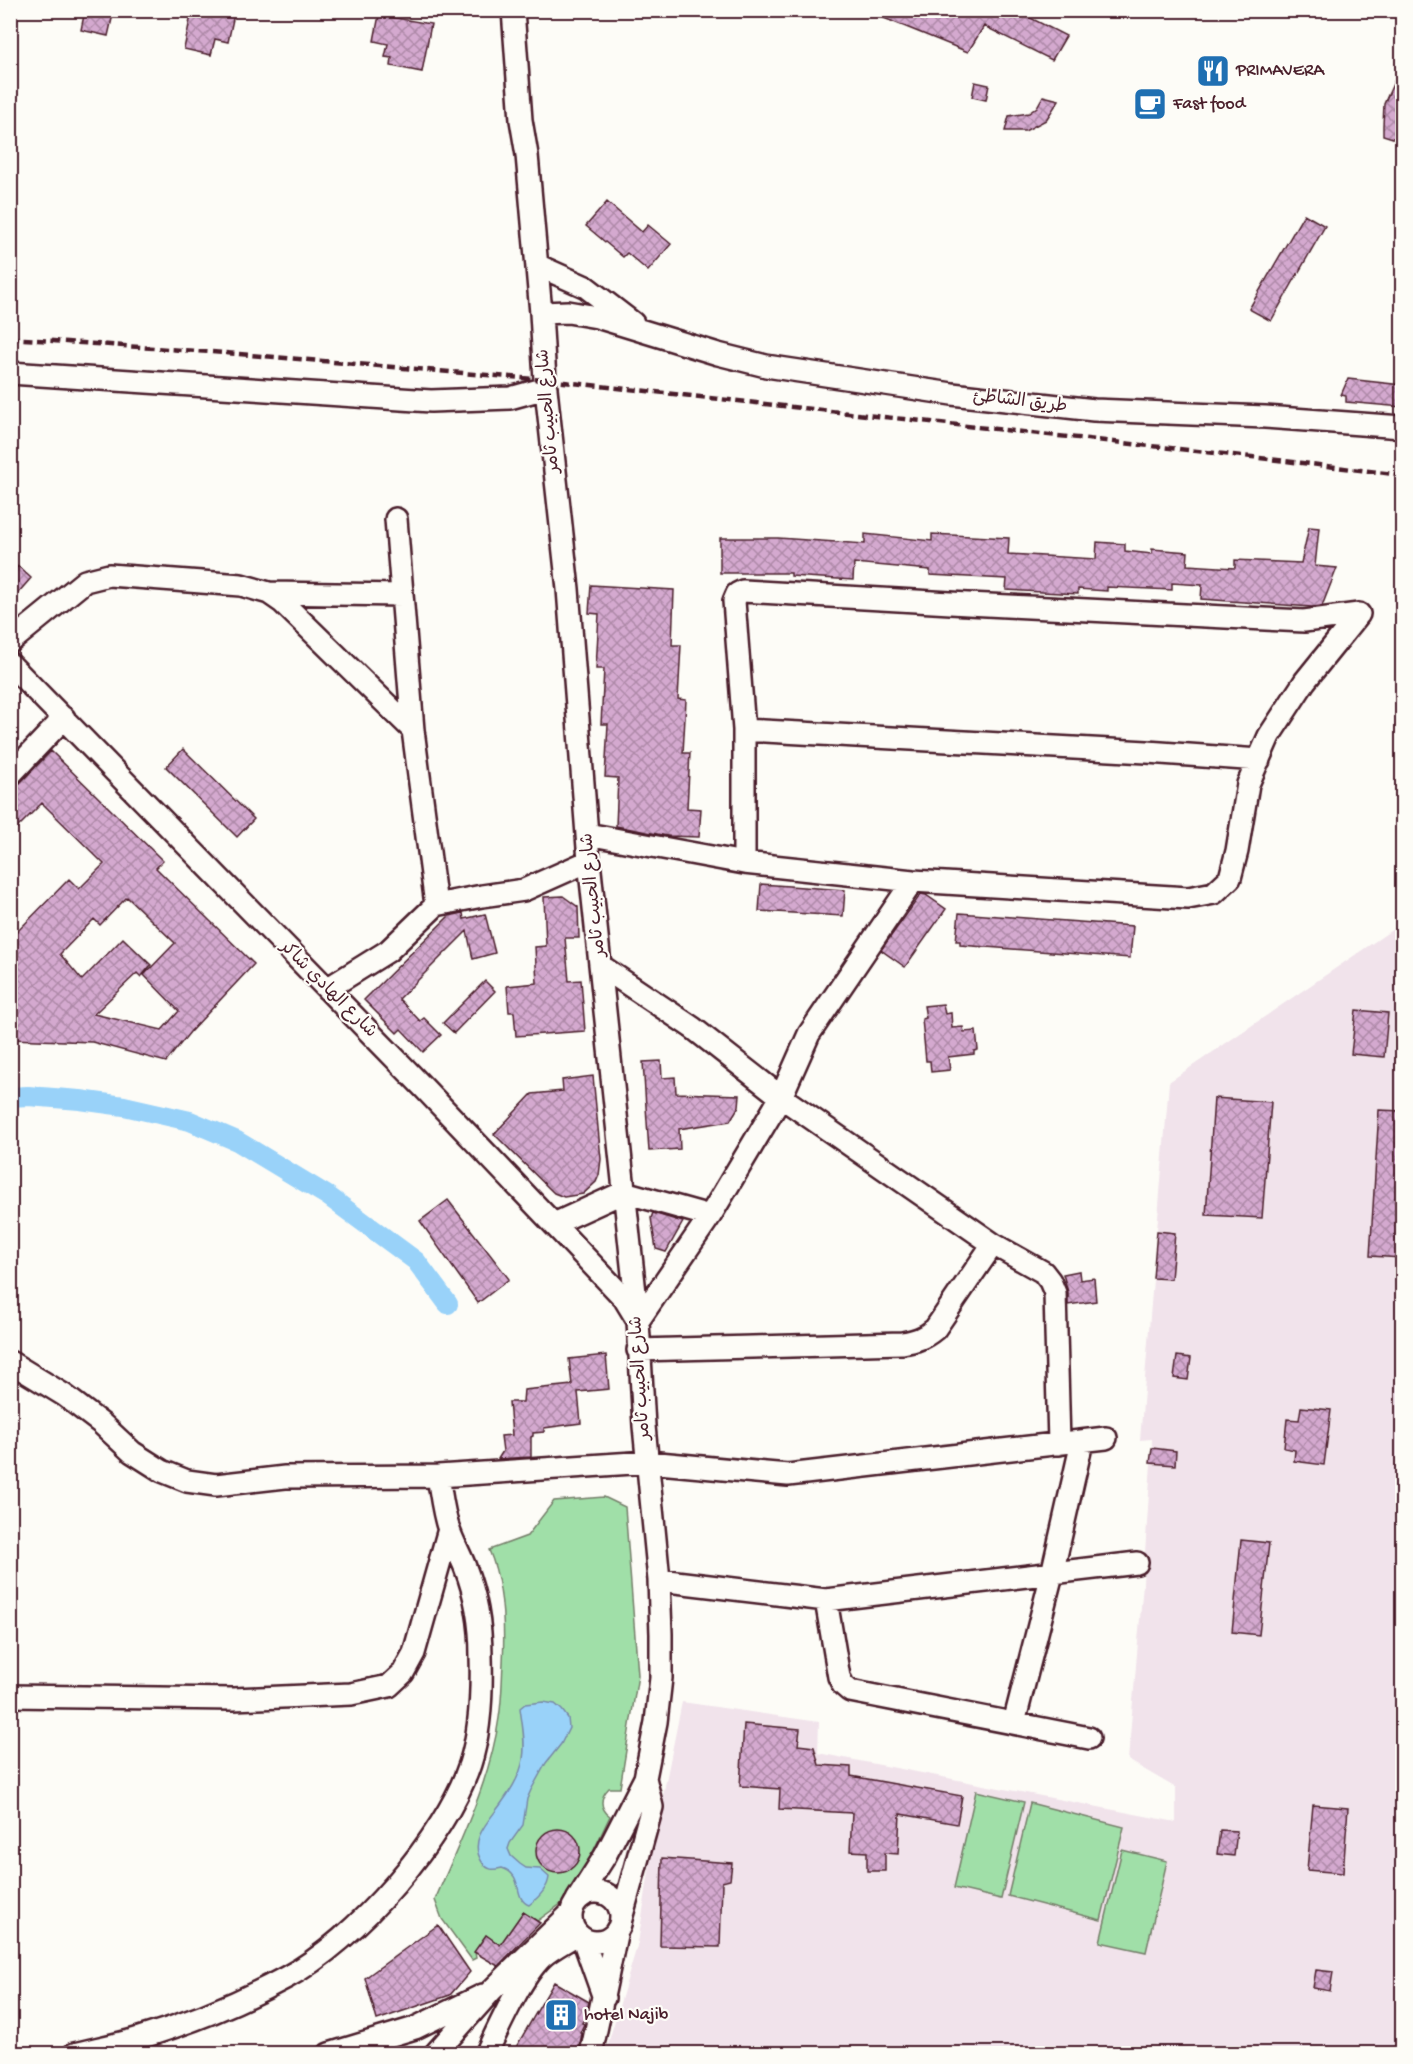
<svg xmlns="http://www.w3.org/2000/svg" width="1413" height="2064" font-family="'Gochi Hand','Playpen Sans Arabic',sans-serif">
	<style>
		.built { fill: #f1e3eb }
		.park { fill: #a0dfa8; stroke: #757f6a; stroke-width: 1.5 }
		.water { fill: #99d2f9; stroke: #798aa7; stroke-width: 1.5 }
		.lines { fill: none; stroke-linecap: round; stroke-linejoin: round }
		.canal { stroke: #99d2f9; stroke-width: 20 }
		.building { fill: url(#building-cross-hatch); stroke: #4a1f2b; stroke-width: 1.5; fill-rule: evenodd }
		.minor-casing { stroke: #4a1f2b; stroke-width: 26 }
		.minor { stroke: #fdfcf7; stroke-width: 21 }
		.rail { stroke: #4a1f2b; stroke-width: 4.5; stroke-dasharray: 9 4.5; stroke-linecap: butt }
		.labels { text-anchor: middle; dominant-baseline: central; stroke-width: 4.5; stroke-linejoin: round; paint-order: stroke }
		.poi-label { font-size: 18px; fill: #4a1f2b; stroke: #fdfcf7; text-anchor: start }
		.street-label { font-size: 18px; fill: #4a1f2b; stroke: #fdfcf7 }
	</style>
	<defs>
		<pattern id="building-cross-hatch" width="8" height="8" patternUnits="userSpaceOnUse" patternTransform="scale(1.5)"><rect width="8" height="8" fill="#d4a9cf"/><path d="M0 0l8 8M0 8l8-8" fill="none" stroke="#ae89a8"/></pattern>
	</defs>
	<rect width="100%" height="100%" fill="#fdfcf7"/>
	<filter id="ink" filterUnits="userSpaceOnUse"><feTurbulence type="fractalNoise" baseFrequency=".0167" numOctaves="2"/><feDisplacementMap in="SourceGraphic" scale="12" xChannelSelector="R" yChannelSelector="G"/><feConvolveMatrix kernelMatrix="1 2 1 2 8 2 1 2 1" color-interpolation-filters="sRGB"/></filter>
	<g filter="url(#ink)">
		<path class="built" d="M1402 923V2053L605 2054 638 1943 653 1845 682 1702 819 1722 818 1753 1176 1822V1788L1128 1760 1143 1583 1152 1448V1439L1140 1440 1169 1082Z"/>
		<path class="park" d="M604 1497 625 1507 638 1675 620 1788H609C600 1797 599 1808 610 1816L572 1896 537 1921 523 1912 500 1945 486 1935 475 1952 476 1958 472 1960 442 1919 435 1900C460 1841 490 1782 499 1718 502 1700 502 1681 503 1663 505 1626 504 1585 489 1550L527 1536 554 1501Z
			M976 1791 1024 1802 1001 1899 954 1888Z
			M1030 1803 1124 1827 1101 1920 1008 1896Z
			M1122 1850 1167 1861 1146 1952 1100 1942Z"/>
		<path class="water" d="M543 1702 555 1704 562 1710 568 1718 569 1728 561 1744 546 1763 531 1790 527 1799 523 1825 510 1843 508 1849 511 1856 520 1864 526 1868 540 1869 549 1877C548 1889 538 1898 529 1905 512 1898 525 1875 502 1868 494 1870 488 1871 482 1862 467 1839 491 1819 503 1801 511 1790 521 1773 523 1759 526 1742 522 1724 520 1708L525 1704Z"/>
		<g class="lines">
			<path class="canal" d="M10 1097 28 1096 80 1100 124 1106 190 1121 237 1141 328 1196 416 1261 448 1304"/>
		</g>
		<path class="building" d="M85 10H114L108 36 81 30Z
			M192 10H235L228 42 215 39 211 55 184 49Z
			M864 10H1015L1066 36 1052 60 984 26 968 52Z
			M379 15 431 24 422 72 391 66 392 58 385 57 388 44 374 41Z
			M1402 64V141L1383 135V126L1384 104Z
			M975 82 989 85 986 100 972 97Z
			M1043 96 1059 100 1046 120 1025 131H1005L1009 116 1029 113 1037 107Z
			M607 202 642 232 648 225 671 244 648 271 627 253 623 257 586 226Z
			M1304 214 1325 226 1271 321 1249 309Z
			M1348 379 1402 385V407L1346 402V396L1341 395Z
			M1309 527 1319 528 1315 566 1337 568 1322 606 1312 607 1201 599 1202 585 1172 583V590L1107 587V591L1078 589V594L1006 590 1007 579 930 575V570L854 563 853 580 791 576V573H720V538H778L865 544V534L932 541V534L1009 538 1008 554 1096 559 1097 542 1125 544V551L1152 554V549L1188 552 1187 565 1235 568V560L1301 563Z
			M18 566 31 578 10 602V575Z
			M591 585 674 590 672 645H681L678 699 686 700 683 753H690L687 808 701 809 699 837 667 836 616 826 618 778 605 777 608 724H601L604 669H596L599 614 589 613Z
			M183 749 254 819 237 837 166 767Z
			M51 751 163 861 156 868 254 964 190 1032 166 1062 92 1042 10 1039V939L69 879 79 889 104 864 42 803 10 835V789L19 784ZM127 897 175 943 144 975 179 1011 162 1030 94 1014 137 973 141 977 151 965 123 938 82 980 60 954 94 919 100 925Z
			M761 884 845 890 843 916 759 911Z
			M921 894 926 895 946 909 905 967 881 950Z
			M563 896 578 907 579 938H565L569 981 581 980 585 1031 516 1036 514 1012H509L507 986 537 983 535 947 546 946 544 897Z
			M463 913 464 919 485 914 495 953 473 959 467 931 399 999 420 1021 424 1018 441 1035 423 1052 401 1029 397 1033 364 1000 449 916Z
			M959 913 1133 926 1130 958 960 945V941H956Z
			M485 981 495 991 454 1033 443 1023Z
			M943 1004 945 1014 951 1013 952 1028 963 1027 964 1032 976 1031 978 1050 974 1051V1054L948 1057 950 1070 931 1072 930 1061H926L922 1019 926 1018 924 1006Z
			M1356 1010 1388 1013 1384 1057 1351 1054Z
			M661 1061 662 1078 675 1077 676 1093 740 1095 739 1106 730 1121 679 1129 680 1149 649 1151 643 1062Z
			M593 1076 601 1159 599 1175 596 1182 583 1194 564 1197 554 1193 494 1134 532 1094 563 1091 562 1080Z
			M1214 1098 1271 1102 1262 1218 1206 1215Z
			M1379 1110 1402 1111V1258L1370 1256Z
			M448 1200 509 1279 478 1303 420 1221Z
			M653 1213 683 1222 666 1252 656 1249 651 1218Z
			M1157 1231 1175 1233 1171 1279 1153 1278Z
			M1079 1271 1080 1280 1094 1278 1096 1301 1068 1305V1292L1063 1274Z
			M606 1355 609 1389 578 1392 581 1423 544 1428V1432L533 1433V1436L531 1437V1457L498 1459 503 1451 501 1436 512 1435 509 1402H523L524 1390 572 1385 569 1359Z
			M1177 1356 1191 1358 1188 1380 1174 1378Z
			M1301 1407 1331 1410 1324 1465 1294 1461 1295 1450 1284 1448 1287 1419 1299 1420Z
			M1152 1448 1176 1451 1175 1465 1150 1463Z
			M1241 1540 1269 1543 1259 1635 1232 1632Z
			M744 1724 800 1729 798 1745 814 1747 819 1765 851 1767V1776L962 1796 957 1824 900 1814 898 1854 885 1853V1871H867V1852L850 1851 852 1813 779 1809 780 1789 740 1786Z
			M1313 1805 1348 1808 1343 1873 1307 1870Z
			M536 1851a22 22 0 1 1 44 0a22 22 0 1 1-44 0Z
			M1220 1830 1237 1831 1234 1856 1217 1854Z
			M662 1858 732 1863 730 1880 722 1882 720 1947 660 1946Z
			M523 1912 540 1923 498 1966 474 1952 486 1935 500 1945Z
			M438 1925 470 1972 450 1995 377 2020 365 1978Z
			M1316 1970 1333 1972 1330 1991 1313 1988Z
			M554 1982 589 2002 586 2016 582 2023 584 2024 580 2033 582 2034 580 2043 574 2054H512Z"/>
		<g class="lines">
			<defs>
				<path id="minor" d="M513 10 521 120 527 155 541 313 545 380 568 589 589 861 638 1321 644 1426 659 1580 661 1634V1678L656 1722 645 1778 605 1856 577 1900
					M537 265 586 287 633 323
					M541 313 568 312 597 317 718 354 766 366 952 394 1094 410 1265 417 1402 427
					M10 373 431 401 510 398 546 388
					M396 519 413 730 436 905
					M269 593 402 595
					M10 642 85 581 109 575 241 585 269 593 282 602 413 730
					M10 664 423 1087 624 1298 638 1321 710 1216 781 1097 809 1034 913 881
					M744 730 1147 752 1259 760
					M10 775 64 718
					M587 834 744 863 913 881 1188 898 1214 893 1230 878 1237 851 1248 784 1269 736 1305 681 1359 614
					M744 863V730L734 601 737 594 743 591 968 604 1304 621 1359 614
					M601 966 693 1028 781 1097 993 1244 1043 1272 1050 1281 1055 1293 1059 1444
					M327 989 388 951 436 905 482 896 524 890 589 861
					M554 1224 624 1192 710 1216
					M638 1350 902 1343C916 1341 924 1338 935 1329L993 1244
					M10 1362 64 1395 102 1424 132 1452 162 1471 187 1481 216 1485 285 1477 438 1476 648 1462 788 1475 1106 1438
					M659 1580 826 1600 1137 1563
					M826 1600 839 1677 843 1685 850 1691 1089 1738
					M10 1696 233 1699 351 1694 389 1686 403 1673 414 1653 449 1529
					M1014 1723 1052 1574 1082 1442
					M571 1917a25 25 0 1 1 50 0a25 25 0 1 1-50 0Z
					M621 1919 652 1807 645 1778
					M583 1939 604 1998
					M74 2054C94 2049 115 2045 136 2039 187 2024 239 2003 287 1977 355 1941 446 1838 470 1764 481 1730 482 1691 481 1656 481 1626 476 1595 465 1567 460 1554 453 1542 449 1530 443 1513 441 1493 438 1476
					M329 2054 415 2028 483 1995
					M435 2054 491 1991 571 1913
					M486 2054C499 2027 521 1977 542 1957 552 1948 565 1942 577 1934
					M591 2054 617 1930"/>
			</defs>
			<use href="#minor" class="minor-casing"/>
			<use href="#minor" class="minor"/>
			<path class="rail" d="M10 338 239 354 545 380 1252 457 1402 475"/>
		</g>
	</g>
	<defs>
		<symbol id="restaurant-square" viewBox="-11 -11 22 22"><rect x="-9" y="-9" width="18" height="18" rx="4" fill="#1f6fb2" stroke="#fdfcf7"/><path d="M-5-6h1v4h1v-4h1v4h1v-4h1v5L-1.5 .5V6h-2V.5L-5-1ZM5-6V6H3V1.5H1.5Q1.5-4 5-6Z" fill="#fff"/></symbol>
		<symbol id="cafe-square" viewBox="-11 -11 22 22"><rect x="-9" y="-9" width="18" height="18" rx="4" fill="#1f6fb2" stroke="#fdfcf7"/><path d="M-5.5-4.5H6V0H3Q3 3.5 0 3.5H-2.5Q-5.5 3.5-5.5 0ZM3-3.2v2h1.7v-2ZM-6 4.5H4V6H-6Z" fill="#fff"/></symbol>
		<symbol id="building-square" viewBox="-11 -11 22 22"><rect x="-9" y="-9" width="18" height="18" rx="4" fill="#1f6fb2" stroke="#fdfcf7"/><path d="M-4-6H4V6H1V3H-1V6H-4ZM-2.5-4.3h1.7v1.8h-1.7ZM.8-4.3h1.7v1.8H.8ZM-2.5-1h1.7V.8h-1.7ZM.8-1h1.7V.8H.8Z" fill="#fff"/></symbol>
	</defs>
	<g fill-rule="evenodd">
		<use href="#restaurant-square" x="1194" y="52" width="38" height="38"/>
		<use href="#cafe-square" x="1131" y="85" width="38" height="38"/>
		<use href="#building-square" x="542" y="1996" width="38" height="38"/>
	</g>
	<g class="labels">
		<g class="poi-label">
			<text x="1236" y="71">PRIMAVERA</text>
			<text x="1173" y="104">Fast food</text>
			<text x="584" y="2015">hotel Najib</text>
		</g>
		<g class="street-label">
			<text transform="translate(1020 402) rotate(7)">طريق الشاطئ</text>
			<text transform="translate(549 411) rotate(-95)">شارع الحبيب ثامر</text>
			<text transform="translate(594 895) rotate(-96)">شارع الحبيب ثامر</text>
			<text transform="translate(328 990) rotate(45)">شارع الهادي شاكر</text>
			<text transform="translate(641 1378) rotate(-94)">شارع الحبيب ثامر</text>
		</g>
	</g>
	<rect width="1413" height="2064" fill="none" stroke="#fdfcf7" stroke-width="36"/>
	<rect x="18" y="18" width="1377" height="2028" fill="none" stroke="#4a1f2b" stroke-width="2" filter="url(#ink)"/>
</svg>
